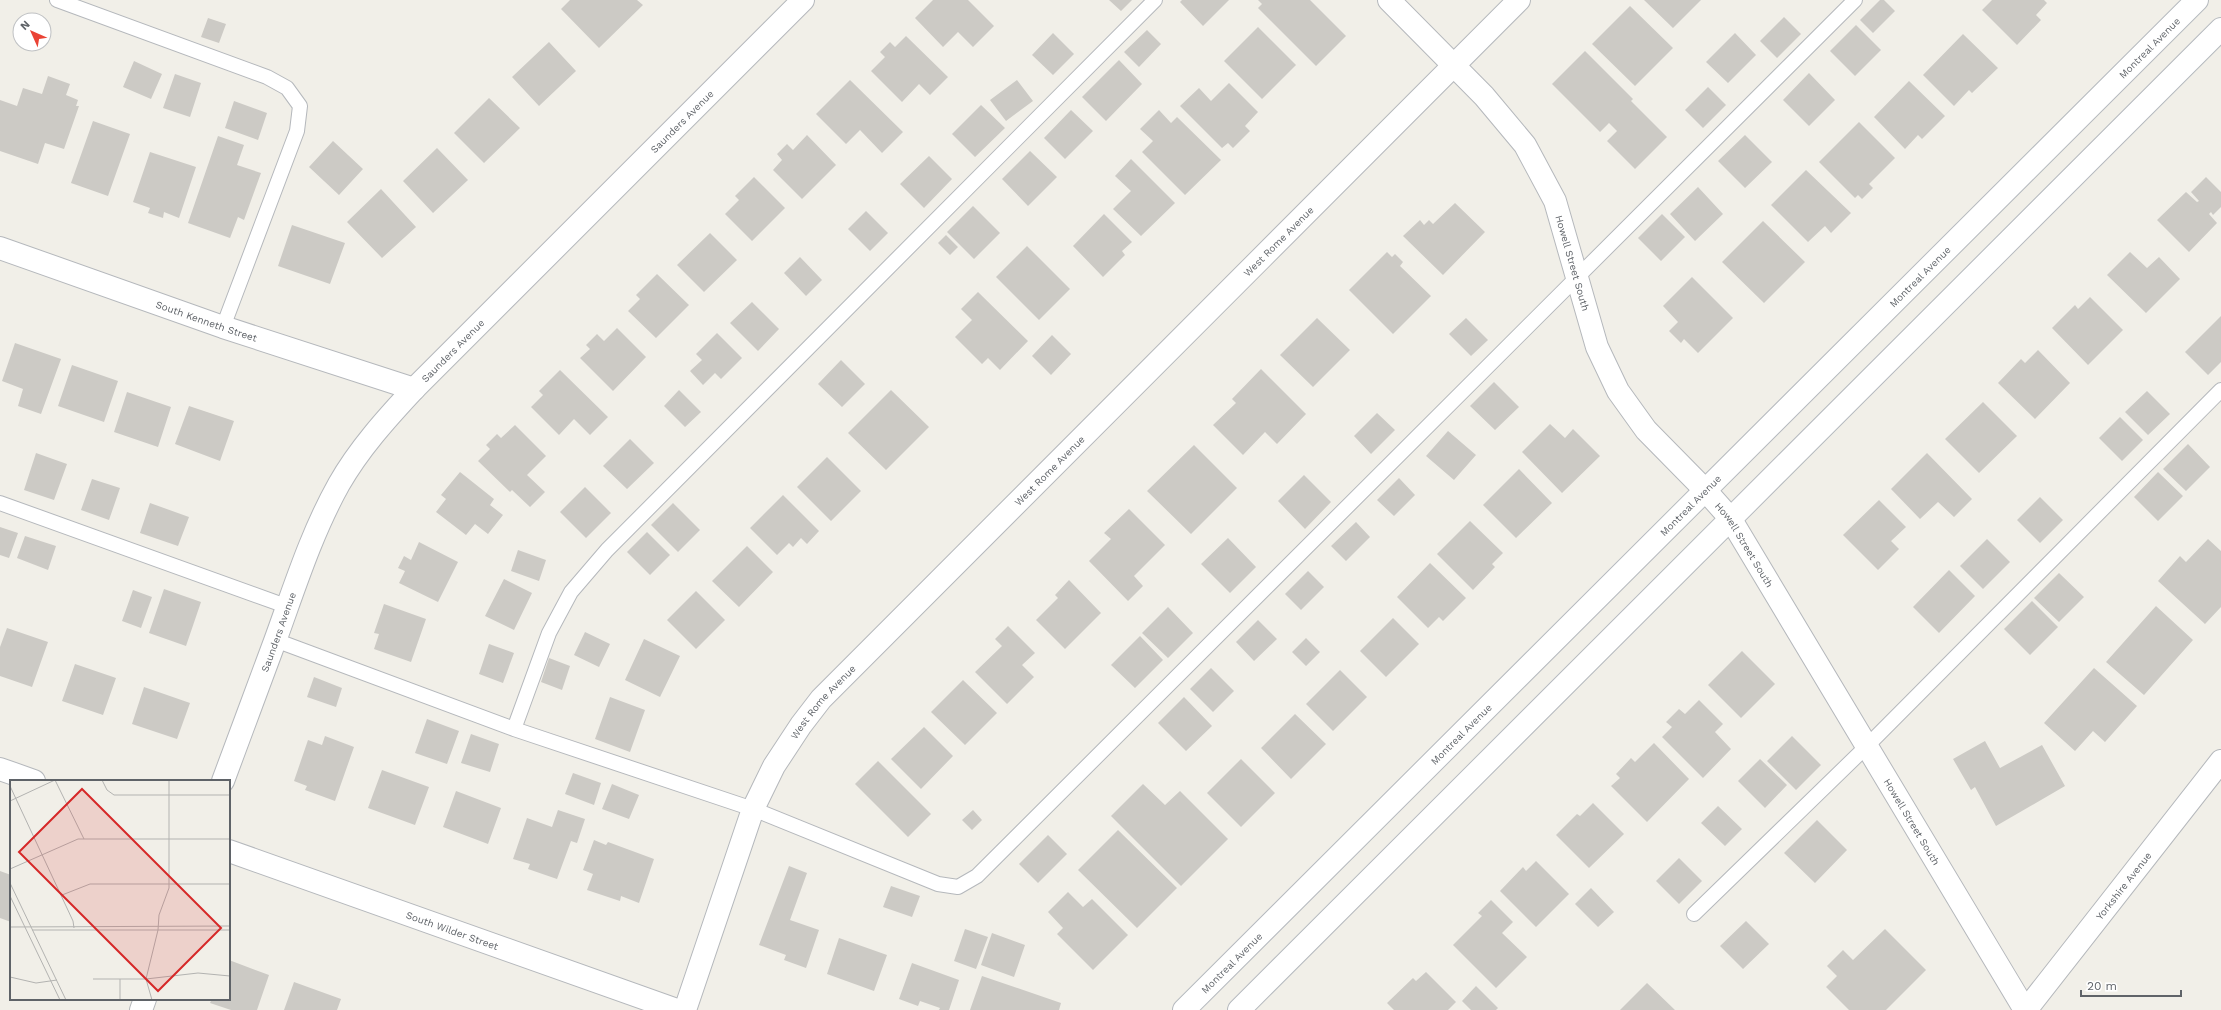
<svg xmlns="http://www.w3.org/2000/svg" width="2221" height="1010" font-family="'Work Sans',sans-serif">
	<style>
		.building { fill: #cccac5 }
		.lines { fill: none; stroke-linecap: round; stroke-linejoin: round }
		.lane-casing { stroke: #b5b8bc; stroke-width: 16 }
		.street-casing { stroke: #b5b8bc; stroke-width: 24 }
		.secondary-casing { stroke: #b6babf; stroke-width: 24 }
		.lane { stroke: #fff; stroke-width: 14 }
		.street { stroke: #fff; stroke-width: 22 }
		.secondary { stroke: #fff; stroke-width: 22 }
		.labels { text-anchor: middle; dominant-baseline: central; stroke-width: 3; stroke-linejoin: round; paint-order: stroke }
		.street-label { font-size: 10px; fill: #5f6368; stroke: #fff }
		.inset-road { fill: none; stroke: #b3b3b1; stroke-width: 1 }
		.view { fill: #d62828; fill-opacity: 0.15; stroke: #d62828; stroke-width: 2 }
		.inset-edge { fill: none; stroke: #5f6368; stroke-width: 2 }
	</style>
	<rect width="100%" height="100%" fill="#f1efe8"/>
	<path class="building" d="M570 0H637L643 5 599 48 561 9Z
		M933 0H968L994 26 973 47 958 32 943 47 915 18Z
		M1109 0H1132L1121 11Z
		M1182 0H1229L1203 26 1180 2Z
		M1258 0H1310L1346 36 1316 66 1258 8 1262 4Z
		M1644 0H1701L1673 28Z
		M1880 0H1884L1895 11 1873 33 1860 20Z
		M1992 0H2044L2047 3 2036 15 2041 20 2017 45 1982 10Z
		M1630 6 1673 48 1635 86 1592 44Z
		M1784 17 1801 34 1777 58 1760 41Z
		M208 18 226 24 219 43 201 37Z
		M1856 25 1881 50 1855 76 1830 51Z
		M1258 27 1296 65 1262 99 1224 61Z
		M1147 30 1161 44 1139 67 1124 52Z
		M1053 33 1074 54 1053 75 1032 55Z
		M1735 33 1756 55 1728 83 1706 62Z
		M1963 34 1998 68 1972 93 1969 90 1954 106 1923 75Z
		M906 36 948 77 930 95 919 84 902 102 871 71 885 57 880 52 890 42 895 47Z
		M549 42 576 71 539 106 512 77Z
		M1585 51 1633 99 1631 101 1667 137 1635 169 1607 141 1617 131 1609 123 1600 132 1552 84Z
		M1119 60 1142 84 1106 121 1082 97Z
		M134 61 162 74 151 99 123 87Z
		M1809 73 1835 100 1809 126 1783 100Z
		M175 74 201 83 190 117 163 108Z
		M48 76 70 84 66 95 78 100 76 106H79L64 149 45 143 38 164 0 151V100L17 106 23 88 42 94Z
		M850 80 903 132 882 153 860 130 846 144 816 114Z
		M1017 80 1033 101 1006 121 990 100Z
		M1909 81 1945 116 1922 139 1918 135 1905 149 1874 117Z
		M1229 83 1258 112 1245 126 1250 131 1233 148 1228 143 1222 148 1180 106 1199 88 1211 101Z
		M1708 87 1726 105 1703 128 1685 110Z
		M489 98 520 128 484 163 454 133Z
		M234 101 267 113 258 140 225 128Z
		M981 105 1005 128 975 157 952 134Z
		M1071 110 1093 131 1065 159 1044 138Z
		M1159 110 1171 123 1177 117 1221 160 1185 195 1142 152 1153 141 1140 129Z
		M93 121 130 134 108 196 71 183Z
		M1859 122 1895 158 1869 184 1873 188 1862 199 1858 195 1855 198 1819 162Z
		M807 135 836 165 802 199 773 170 782 160 777 154 787 144 793 150Z
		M1745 135 1772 162 1745 188 1718 161Z
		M218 136 244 145 237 165 261 173 244 220 238 217 230 238 188 223Z
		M333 141 363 169 339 195 309 167Z
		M437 148 468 180 433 213 403 181Z
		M1030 151 1057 177 1028 206 1002 179Z
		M150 152 196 167 179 218 164 212 163 218 148 213 150 208 133 202Z
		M929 156 952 179 924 208 900 184Z
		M1131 159 1175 203 1141 236 1113 209 1131 191 1115 176Z
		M1806 170 1851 213 1831 233 1825 226 1808 242 1771 205Z
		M754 177 785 208 752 241 725 214 739 200 735 196Z
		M2206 177 2221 192V207L2213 215 2211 212 2209 214 2217 223 2189 252 2157 220 2186 192 2197 202 2199 201 2191 192Z
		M1698 187 1723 214 1695 241 1670 214Z
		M381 189 416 227 382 258 347 222Z
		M1455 203 1485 232 1443 275 1403 236 1420 220 1424 225 1429 220 1433 224Z
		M973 206 1000 233 974 259 947 232Z
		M866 211 888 233 870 251 848 229Z
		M1104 214 1132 242 1122 251 1125 255 1103 277 1073 246Z
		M1662 214 1685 237 1661 261 1638 238Z
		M1763 221 1805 262 1764 303 1722 262Z
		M292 225 345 243 330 284 278 266Z
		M710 233 737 260 704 292 677 265Z
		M946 235 958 247 950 255 938 243Z
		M1027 246 1070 289 1039 320 996 277Z
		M1387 252 1392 257 1395 254 1403 262 1400 266 1431 296 1393 334 1349 290Z
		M2130 252 2147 268 2159 257 2180 279 2146 313 2107 275Z
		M800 257 822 280 806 296 784 273Z
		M657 274 689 305 656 338 628 311 640 299 636 295Z
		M1692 277 1733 318 1698 353 1684 339 1681 343 1669 331 1678 322 1663 306Z
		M978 292 1028 341 1000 370 988 358 982 364 955 337 972 320 961 309Z
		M2090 297 2123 330 2088 365 2052 328 2075 305 2078 309Z
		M752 302 779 329 758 351 730 323Z
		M2221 316V362L2208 375 2185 352Z
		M1317 318 1350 350 1313 387 1280 355Z
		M1466 318 1488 340 1471 356 1449 334Z
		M617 328 646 357 613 391 580 358 590 349 586 345 597 334 604 341Z
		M717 333 742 358 721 379 715 373 703 385 690 371 702 360 696 354Z
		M1052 335 1071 354 1051 375 1032 356Z
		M15 343 61 359 41 414 18 406 23 389 2 381Z
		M2038 350 2070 383 2035 419 1998 383 2021 359 2025 363Z
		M841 360 865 384 842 407 818 384Z
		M72 365 118 381 104 422 58 406Z
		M1261 369 1306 414 1277 444 1265 432 1243 455 1213 425 1236 403 1232 399Z
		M560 370 608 417 590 435 574 419 559 435 531 407 543 395 539 391Z
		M1494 382 1519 407 1495 430 1470 406Z
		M679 390 701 412 685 427 664 406Z
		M891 390 929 427 886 470 848 433Z
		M2147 391 2170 414 2148 435 2125 412Z
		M127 392 171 407 158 447 114 432Z
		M1983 402 2017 436 1979 473 1945 439Z
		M189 406 234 421 220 461 175 444Z
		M1377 413 1395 430 1371 454 1354 436Z
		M2120 417 2143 440 2122 461 2099 438Z
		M1550 424 1565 438 1573 429 1600 456 1562 493 1522 452Z
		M515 425 546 456 527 475 545 492 530 507 512 490 510 492 478 461 490 449 486 445 497 434 501 438Z
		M1448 431 1476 455 1454 480 1426 456Z
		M630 439 654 463 627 489 603 466Z
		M2188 444 2210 467 2186 491 2163 469Z
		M1194 445 1237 488 1191 534 1147 491Z
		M36 453 67 464 54 500 24 490Z
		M1927 453 1972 499 1954 517 1938 502 1920 519 1891 489Z
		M827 457 861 491 831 521 797 487Z
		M1519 469 1552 503 1516 538 1483 505Z
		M460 472 494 499 490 505 503 515 488 534 475 524 466 535 436 512 446 499 441 495Z
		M2158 472 2183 496 2158 521 2134 497Z
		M1304 475 1331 502 1305 529 1278 501Z
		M1399 478 1415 495 1394 516 1377 500Z
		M92 479 120 488 109 520 81 510Z
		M585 487 611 513 586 538 560 512Z
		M783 495 819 531 807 544 801 538 793 547 789 543 777 555 750 528Z
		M2040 497 2063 520 2040 543 2017 520Z
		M1879 500 1906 527 1891 541 1899 549 1878 570 1843 535Z
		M150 503 189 517 178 546 140 533Z
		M673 503 700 530 678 552 651 525Z
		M1129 509 1165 545 1134 576 1143 586 1128 601 1089 561 1111 539 1104 533Z
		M1470 521 1503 553 1492 564 1495 567 1473 590 1437 554Z
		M1356 522 1370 537 1346 561 1331 546Z
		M0 527 18 533 9 558 0 555Z
		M647 532 670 555 650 575 627 552Z
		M25 536 56 546 48 570 17 558Z
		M1228 538 1256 567 1230 593 1201 564Z
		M1987 539 2010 562 1983 589 1960 566Z
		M2208 539 2221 551V607L2205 624 2158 581 2180 556 2186 562Z
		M419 542 458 562 438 602 399 583 405 571 398 568 404 556 411 560Z
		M747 546 773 572 739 607 712 581Z
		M518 550 546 560 539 581 511 571Z
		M1430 563 1466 598 1443 621 1439 617 1428 628 1397 597Z
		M1949 570 1975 596 1939 633 1913 607Z
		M1308 571 1324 587 1301 610 1285 594Z
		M2059 573 2084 597 2059 622 2034 598Z
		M504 579 532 593 514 630 485 616Z
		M1069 580 1101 613 1065 649 1036 620 1058 598 1055 595Z
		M164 589 201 602 186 646 149 633Z
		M133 590 152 597 141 628 122 621Z
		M696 591 725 620 696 649 667 620Z
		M2032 601 2058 627 2030 655 2004 629Z
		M384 604 426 619 411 662 374 649 379 634 374 633Z
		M2156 606 2193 640 2144 695 2106 662Z
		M1168 607 1193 633 1168 658 1142 633Z
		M1393 618 1419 644 1386 677 1360 651Z
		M1258 620 1277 639 1254 661 1236 642Z
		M1008 626 1035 653 1022 665 1034 677 1007 704 975 672 1002 646 995 639Z
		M7 628 48 642 32 687 0 676V647Z
		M585 632 610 644 599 667 574 655Z
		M1140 636 1163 660 1135 688 1111 665Z
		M1306 638 1320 652 1306 666 1292 652Z
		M644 639 680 656 660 697 625 680Z
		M489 644 514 653 503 683 479 674Z
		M1742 651 1775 684 1741 718 1708 685Z
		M549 658 570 666 562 690 541 682Z
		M75 664 116 678 103 715 62 701Z
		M1211 668 1234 691 1213 712 1190 689Z
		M2094 668 2137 706 2105 742 2093 731 2075 751 2044 723Z
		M1340 670 1367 697 1333 731 1306 704Z
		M314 677 342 688 336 707 307 697Z
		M963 680 997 713 965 745 931 712Z
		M144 687 190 703 177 739 132 724Z
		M610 697 645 710 630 752 595 739Z
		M1184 697 1212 726 1186 751 1158 723Z
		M1699 700 1723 724 1715 732 1731 749 1703 778 1662 737 1672 727 1666 722 1679 709 1685 714Z
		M1295 714 1326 744 1291 779 1261 748Z
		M427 719 459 731 447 764 415 753Z
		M924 727 953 756 921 789 891 759Z
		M471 734 499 744 490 772 461 763Z
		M325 736 354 747 335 801 305 790 307 786 294 781 308 740 322 745Z
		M1792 736 1821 765 1796 790 1767 761Z
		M1985 741 2000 768 2042 745 2065 786 1996 826 1975 787 1971 790 1953 759Z
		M1654 743 1689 779 1647 822 1611 786 1620 778 1616 774 1631 758 1635 762Z
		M1241 759 1275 793 1241 827 1207 793Z
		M1760 759 1787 785 1765 808 1738 781Z
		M878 761 931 814 908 837 855 784Z
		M382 770 429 787 415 825 368 808Z
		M573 773 601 783 594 805 565 794Z
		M612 784 639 795 629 819 602 809Z
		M1143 784 1165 805 1180 791 1228 839 1181 886 1111 816Z
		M456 791 501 808 488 844 443 827Z
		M1593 803 1624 834 1589 868 1556 835 1577 814 1580 816Z
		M1718 806 1742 829 1725 846 1701 823Z
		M558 810 585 819 577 843 571 841 557 879 528 869 530 864 513 859 527 818 552 827Z
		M973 810 982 820 972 830 962 820Z
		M1817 820 1847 850 1815 883 1784 853Z
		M1118 830 1177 888 1137 928 1078 870Z
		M1048 835 1067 854 1038 883 1019 864Z
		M594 840 606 845 608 842 654 859 639 903 621 896 620 901 587 890 593 874 583 870Z
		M1679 858 1702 881 1679 904 1656 881Z
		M1536 861 1569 894 1536 927 1500 891 1523 867 1526 871Z
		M789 866 807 873 790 920 819 930 806 968 784 960 786 955 759 945Z
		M0 871 11 875V922L0 918Z
		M891 886 920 896 912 917 883 907Z
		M1591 888 1614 912 1598 927 1575 904Z
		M1068 892 1083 907 1092 899 1128 935 1093 970 1057 934 1063 928 1048 912Z
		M1491 900 1513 922 1502 933 1527 957 1496 988 1453 945 1482 916 1478 913Z
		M1746 921 1769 944 1743 969 1720 946Z
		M965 929 988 937 976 969 954 961Z
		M1885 929 1926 970 1886 1010H1849L1826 987 1837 976 1827 966 1843 950 1853 960Z
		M992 933 1025 945 1014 977 981 965Z
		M839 938 887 955 874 991 827 974Z
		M229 960 269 975 257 1010H231L210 1003 212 999H229Z
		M912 963 959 980 949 1010H939L940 1008 920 1001 918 1006 899 999Z
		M1426 972 1456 1002 1448 1010H1394L1387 1003 1413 978 1416 981Z
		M982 976 1061 1003 1059 1010H970Z
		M294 982 341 999 337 1010H284Z
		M1647 983 1675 1010H1620Z
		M1476 986 1498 1008 1496 1010H1471L1462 1001Z"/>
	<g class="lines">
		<defs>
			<path id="lane" d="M57 0 267 77 287 88 300 106 297 131 223 327
				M0 503 286 606
				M275 640 514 729 753 809 938 884 958 887 977 876 1855 0
				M514 729 549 633 571 592 607 550 1155 0
				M1694 914 1867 746 2221 390"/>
			<g id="street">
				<path id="s1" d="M1389 0 1484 96 1525 145 1555 201 1597 347 1618 391 1646 430 1706 491 1730 518 2025 1010"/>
				<path id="s2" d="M0 248 223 327 414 389"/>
				<path d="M0 769 34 781"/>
				<path id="s3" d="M223 781C240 734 258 688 275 641 294 589 311 534 339 484 359 449 386 419 414 389L803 0"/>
				<path id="s4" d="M229 851 677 1010"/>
				<path d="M141 1010 145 999"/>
				<path id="s5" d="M685 1010 753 809 774 766 801 725 821 699 1519 0"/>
				<path id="s6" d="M2026 1010 2221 761"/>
			</g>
			<g id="secondary">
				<path id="s7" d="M1184 1010 2197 0"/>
				<path d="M1239 1010 2221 29"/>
			</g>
		</defs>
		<use href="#lane" class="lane-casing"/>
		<use href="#street" class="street-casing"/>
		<use href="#secondary" class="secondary-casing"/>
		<use href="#lane" class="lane"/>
		<use href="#street" class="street"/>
		<use href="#secondary" class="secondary"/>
	</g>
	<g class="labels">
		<g class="street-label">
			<text stroke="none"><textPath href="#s7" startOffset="1363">Montreal Avenue</textPath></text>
			<text stroke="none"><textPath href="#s3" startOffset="819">Saunders Avenue</textPath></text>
			<text stroke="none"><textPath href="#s5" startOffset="989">West Rome Avenue</textPath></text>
			<text stroke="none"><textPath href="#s1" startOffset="327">Howell Street South</textPath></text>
			<text stroke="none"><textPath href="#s7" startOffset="1039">Montreal Avenue</textPath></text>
			<text stroke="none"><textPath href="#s2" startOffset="219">South Kenneth Street</textPath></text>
			<text stroke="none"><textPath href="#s3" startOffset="495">Saunders Avenue</textPath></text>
			<text stroke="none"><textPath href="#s5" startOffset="665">West Rome Avenue</textPath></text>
			<text stroke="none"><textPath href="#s7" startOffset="715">Montreal Avenue</textPath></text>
			<text stroke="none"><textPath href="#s1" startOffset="663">Howell Street South</textPath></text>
			<text stroke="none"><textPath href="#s3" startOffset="159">Saunders Avenue</textPath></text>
			<text stroke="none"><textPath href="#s5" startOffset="341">West Rome Avenue</textPath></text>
			<text stroke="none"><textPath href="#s7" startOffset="391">Montreal Avenue</textPath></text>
			<text stroke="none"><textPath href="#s1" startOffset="987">Howell Street South</textPath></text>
			<text stroke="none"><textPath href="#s6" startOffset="158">Yorkshire Avenue</textPath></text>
			<text stroke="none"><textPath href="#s4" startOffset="237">South Wilder Street</textPath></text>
			<text stroke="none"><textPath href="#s7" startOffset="67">Montreal Avenue</textPath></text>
		</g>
	</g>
	<g transform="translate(10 780)">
		<rect width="220" height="220" fill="#f1efe8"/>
		<path class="inset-road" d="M45 0 74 59M92 0 97 10 104 15H220M0 6 63 141 64 148M0 21 45 0M0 89 68 59H220M0 103 56 220M52 115 80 104H220M0 116 50 220M0 147 220 146M22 150H220M0 197 26 203 47 200M83 199H136L188 193 220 196M110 220V199M142 220 136 199 148 150 149 135 159 108V0"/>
		<path class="view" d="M72 9 211 148 148 211 9 72Z"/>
		<rect width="220" height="220" class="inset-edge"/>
	</g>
	<g transform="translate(32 32) rotate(315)"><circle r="19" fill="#ffffff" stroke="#bfc1c3"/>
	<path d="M0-3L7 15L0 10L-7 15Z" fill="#ea4335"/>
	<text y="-6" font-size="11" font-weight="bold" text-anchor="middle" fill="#5f6368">N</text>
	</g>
	<path d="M2081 990v6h100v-6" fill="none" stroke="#5f6368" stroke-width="2"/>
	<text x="2087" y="990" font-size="12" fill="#5f6368" stroke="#ffffff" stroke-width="3" paint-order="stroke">20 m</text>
</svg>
